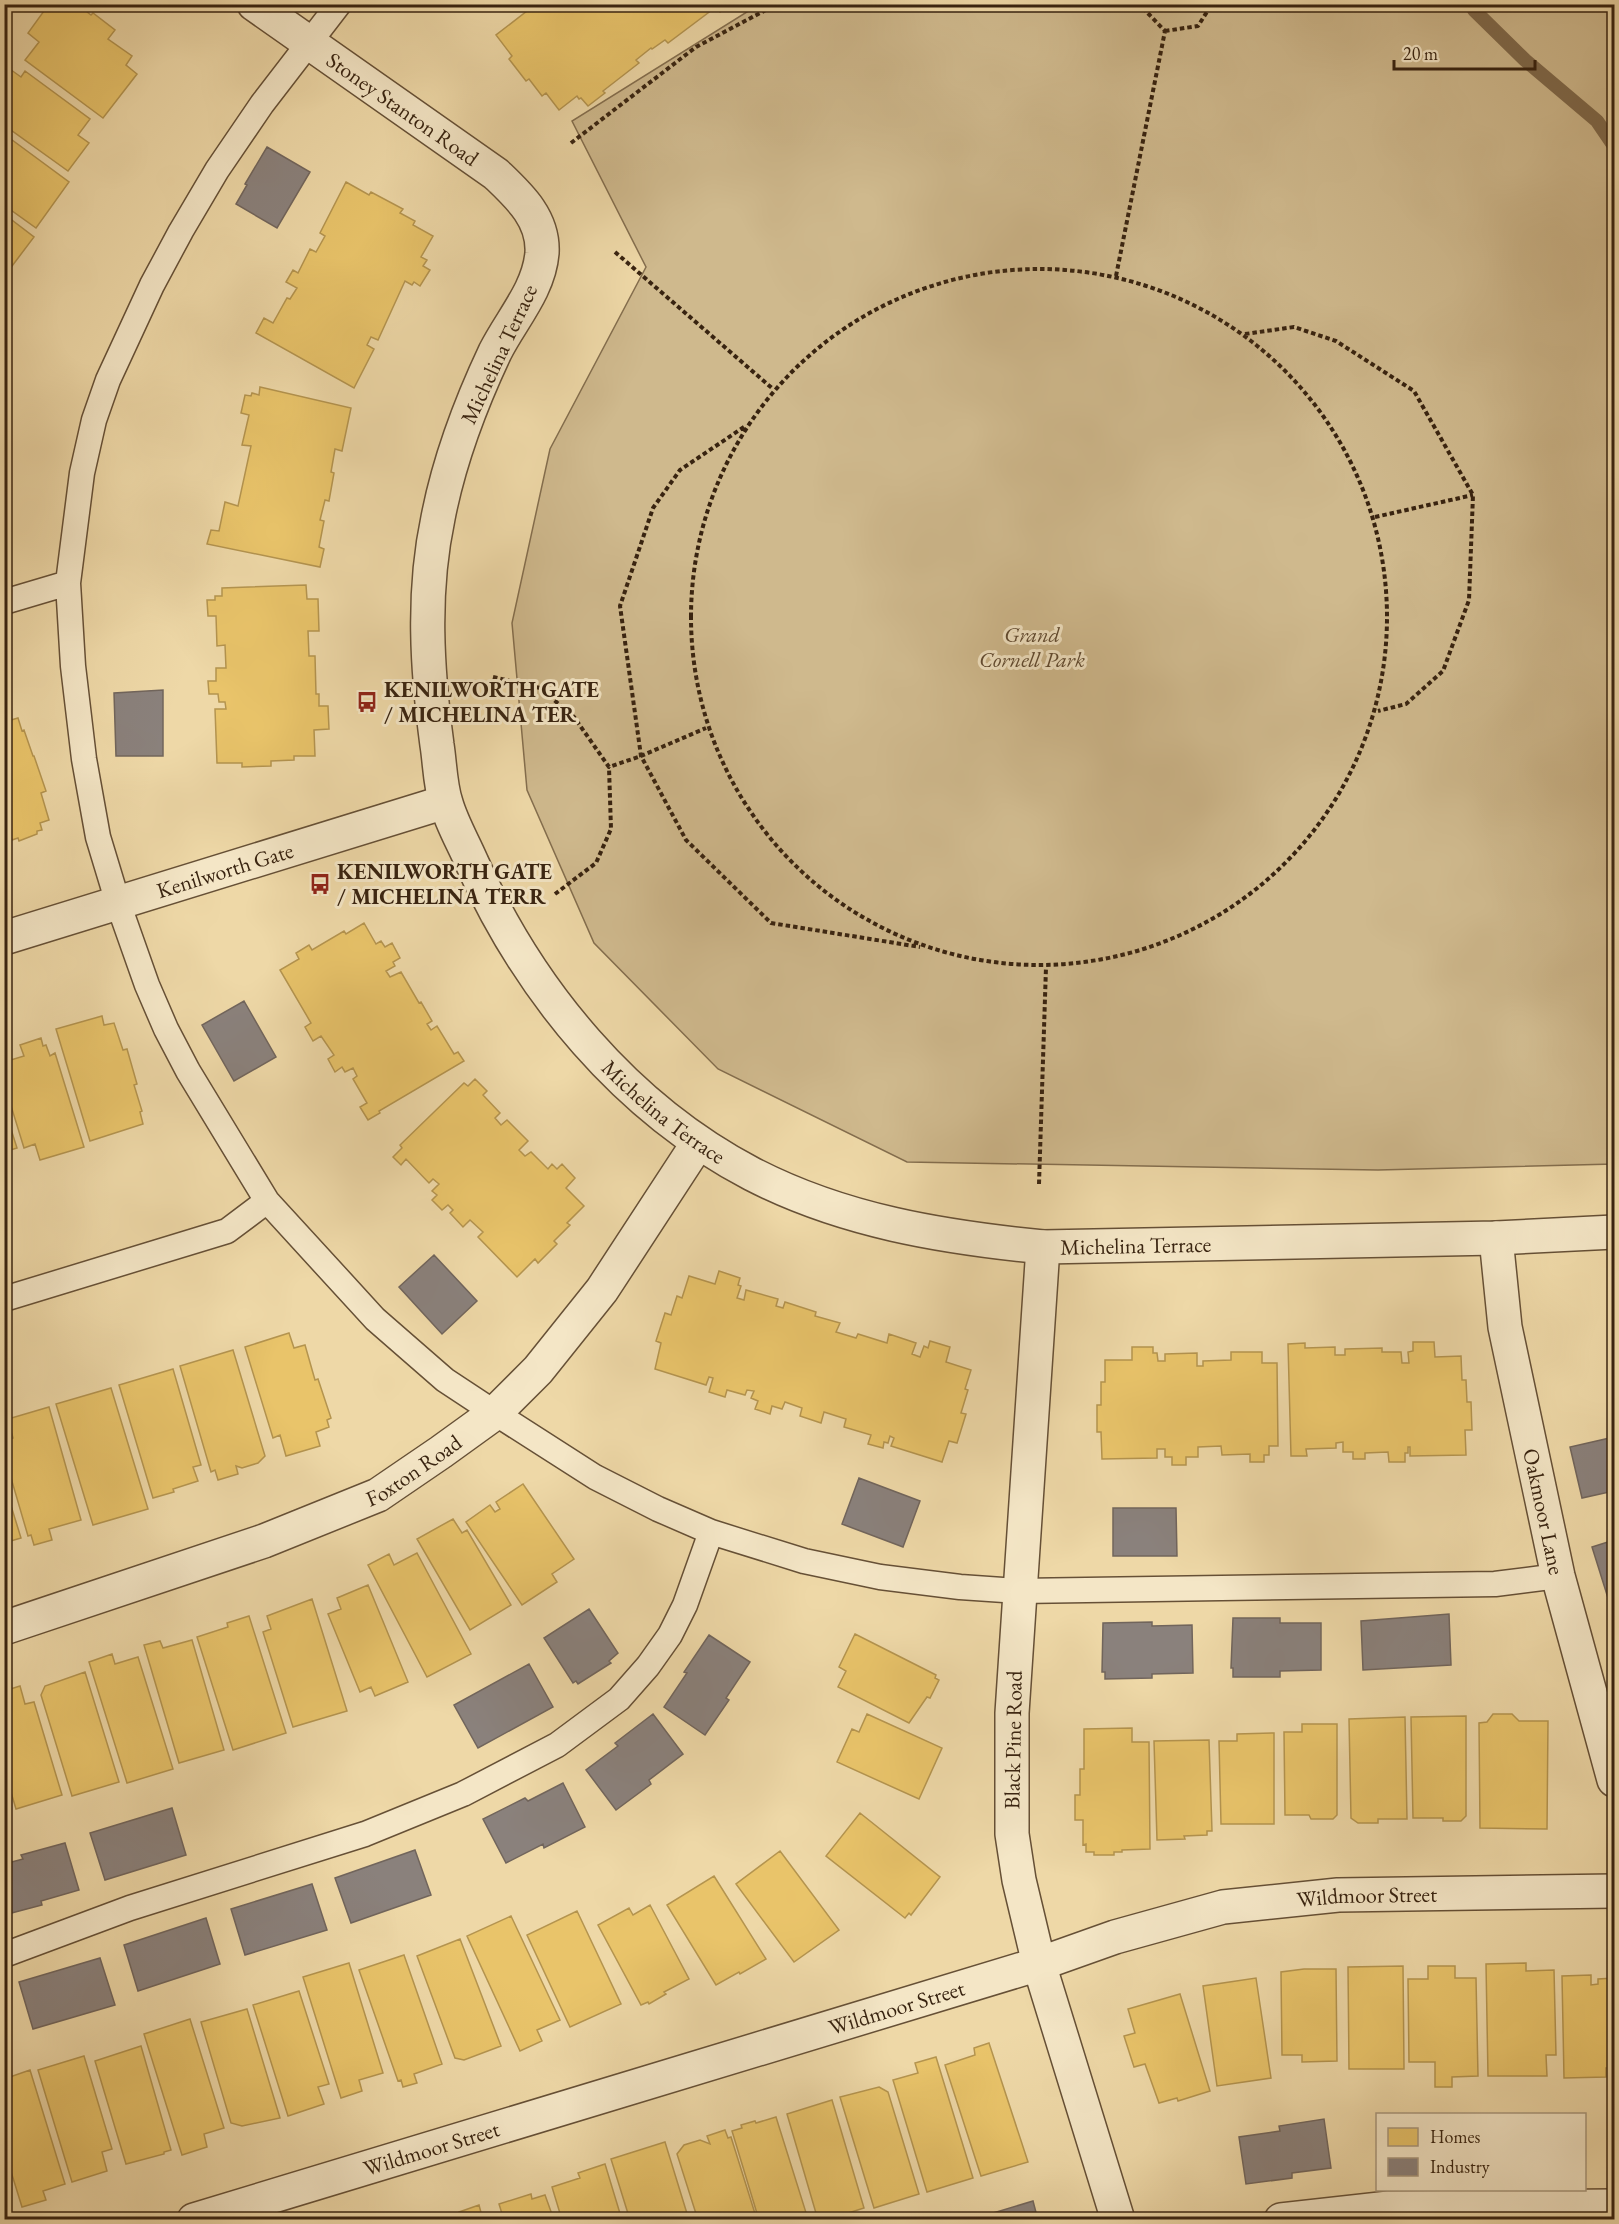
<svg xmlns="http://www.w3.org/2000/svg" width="1619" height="2224" font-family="'EB Garamond',serif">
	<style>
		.green { fill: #cfb98d; stroke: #846e4e; stroke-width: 1.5 }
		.homes { fill: #e9c46a; stroke: #b4944f; stroke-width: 1.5 }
		.industry { fill: #8a817c; stroke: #71655c; stroke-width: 1.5 }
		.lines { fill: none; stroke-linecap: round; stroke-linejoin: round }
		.stream { stroke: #806a4c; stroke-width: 14 }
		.lane-casing { stroke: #665036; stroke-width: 27 }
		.street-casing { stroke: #665036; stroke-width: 36 }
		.path { stroke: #382310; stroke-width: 4; stroke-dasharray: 4.5 3; stroke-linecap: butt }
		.lane { stroke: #f4e6c6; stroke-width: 24 }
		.street { stroke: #f4e6c6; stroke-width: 33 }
		.labels { text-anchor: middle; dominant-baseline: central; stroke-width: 6; stroke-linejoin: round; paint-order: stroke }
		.street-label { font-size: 22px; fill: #382310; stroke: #f4e6c6 }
		.park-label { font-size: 22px; font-style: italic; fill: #5e482f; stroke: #f4e6c6 }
		.poi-label { font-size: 22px; font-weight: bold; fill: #382310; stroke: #f4e6c6; text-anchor: start }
	</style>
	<rect width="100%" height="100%" fill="#eed8a7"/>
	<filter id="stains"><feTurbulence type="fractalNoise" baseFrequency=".00333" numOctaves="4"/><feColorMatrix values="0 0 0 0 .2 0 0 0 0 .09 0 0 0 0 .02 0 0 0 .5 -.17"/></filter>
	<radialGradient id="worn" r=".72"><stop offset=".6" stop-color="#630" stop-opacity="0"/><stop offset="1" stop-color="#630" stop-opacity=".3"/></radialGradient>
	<path class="green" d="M758 5H1614V1164L1378 1170 907 1162 718 1069 594 943 527 790 512 623 550 449 646 267 572 121Z"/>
	<path class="homes" d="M49 4H77L91 15 93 13 115 30 108 39 132 56 126 65 137 74 103 118 25 60 39 42 28 33Z
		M536 4H730L720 12 716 7 668 43 665 40 652 49 651 48 636 60 639 63 603 91 605 93 588 106 581 98 579 99 577 96 559 110 546 93 542 96 529 79 526 81 509 59 512 56 496 35Z
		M7 67 21 77 25 71 90 119 78 135 89 143 68 171 4 125V70Z
		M4 134 69 182 36 228 4 205Z
		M346 182 369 195 371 192 403 209 400 213 415 221 413 225 433 236 421 257 427 260 423 266 430 270 420 286 414 282 412 285 405 281 378 340 371 337 367 345 374 349 354 388 256 333 264 318 273 323 287 298 290 299 297 288 286 282 293 270 298 273 310 249 316 252 325 236 320 233Z
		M4 214 34 237 6 274 4 273Z
		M260 387 351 408 342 451 335 449 331 472 334 473 329 501 325 500 320 520 324 521 319 547 324 549 320 567 207 544 211 530 219 531 225 502 238 506 251 446 242 445 249 415 241 413 245 395 251 396 252 393 259 395Z
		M306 585 307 599H318L319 631H308L309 656H315L316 694H319V706H328L329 729 314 730 315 756H294V760L271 761V766L242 767V763H217L215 709H226L225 702H219L218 694H209L208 681H216V668H226L225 645 217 646 216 616H208L207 600H215V596H222V588Z
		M18 718 22 731 24 730 33 756H34L46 791 41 793 49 820 40 823 42 830 37 831V834L19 841 18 838 12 840 8 827 4 829V722Z
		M364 923 376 944 381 941 385 947 392 943 400 958 393 962 395 966 386 971 390 977 401 972 419 1003 421 1002 432 1021 427 1024 431 1030 437 1026 454 1054 458 1052 464 1061 379 1111 380 1113 368 1120 360 1107 367 1103 353 1079 357 1076 353 1068 345 1072 342 1067 335 1072 328 1059 334 1055 321 1036 313 1041 305 1027 311 1023 280 970 299 959 296 953 309 945 312 950 344 931 346 934Z
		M102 1016 104 1025 114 1023 123 1050 127 1049 137 1084 134 1085 142 1111 140 1112 143 1124 90 1141 56 1029Z
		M41 1038 43 1046 46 1045 50 1056 55 1053 84 1147 40 1160 35 1144 24 1148 4 1083V1062L24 1056 20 1045Z
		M475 1079 487 1091 483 1095 500 1113 495 1118 501 1125 507 1120 528 1141 519 1150 525 1156 531 1152 548 1169 552 1164 557 1169 562 1164 575 1178 566 1188 584 1206 567 1223 570 1225 554 1241 557 1244 538 1263 535 1259 517 1277 478 1237 483 1232 470 1220 463 1227 450 1213 453 1210 448 1205 442 1210 432 1200 437 1195 432 1191 439 1184 433 1179 429 1183 406 1159 401 1165 393 1157 402 1148 400 1145 464 1083 468 1086Z
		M4 1107 17 1148 4 1152Z
		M719 1271 740 1278 738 1285 741 1286 737 1298 744 1300 746 1290 778 1299 776 1306 783 1308 785 1302 816 1312 815 1316 840 1323 836 1332 856 1338 858 1334 887 1343 889 1334 916 1343 912 1354 920 1357 924 1346 928 1348 930 1341 950 1347 946 1362 971 1370 965 1389 968 1390 961 1413 966 1414 957 1443 949 1441 942 1462 891 1446 894 1438 890 1436 888 1443 884 1442 883 1448 868 1444 871 1435 844 1427 846 1419 824 1412 821 1423 800 1416 802 1408 785 1402 782 1409 772 1406 770 1414 755 1409 758 1401 751 1398 754 1391 747 1390 745 1395 727 1390 725 1397 709 1392 713 1378 709 1377 706 1385 655 1369 661 1343 656 1341 665 1313 671 1315 677 1296 682 1298 689 1276 715 1284Z
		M289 1333 294 1348 305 1345 315 1380 318 1379 331 1418 327 1420 329 1427 316 1432 320 1446 286 1456 280 1435 273 1438 245 1347Z
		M1413 1342H1434L1435 1357 1461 1356 1462 1380H1466L1467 1402H1471L1472 1430H1465L1466 1455 1410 1456V1447H1408V1453H1405V1462H1389L1388 1452 1365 1453V1459H1353V1452H1343V1442L1336 1443V1448L1306 1449 1307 1456H1291L1288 1344 1305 1343V1348L1335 1347V1355H1345V1349L1382 1348V1352H1401L1402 1363H1409L1408 1352 1413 1351Z
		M1132 1347H1153V1353H1157L1158 1361H1165V1354L1197 1353V1366H1203V1361L1231 1360V1352H1262V1363H1277L1278 1446H1269V1455H1264V1462H1250V1454L1222 1455 1221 1446 1198 1447V1457H1186V1465H1172V1457H1165V1449H1157V1458L1102 1459 1101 1432H1097V1405H1101V1382H1105V1360H1132Z
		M233 1350 265 1456 258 1463 242 1468 236 1466 238 1474 218 1480 215 1470 211 1472 180 1366Z
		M173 1369 201 1465 193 1467 198 1481 173 1489 174 1492 153 1498 119 1385Z
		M111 1388 148 1509 93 1525 56 1404Z
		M49 1407 81 1520 49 1529 52 1540 34 1545 31 1535 28 1536 4 1454V1441L13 1438 8 1419Z
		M4 1483 21 1538 4 1543Z
		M523 1484 574 1559 552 1574 557 1582 522 1605 466 1522 490 1505 495 1512 500 1509 496 1502Z
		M453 1519 462 1533 467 1530 511 1605 470 1630 417 1539Z
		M417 1553 471 1654 427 1677 368 1565 389 1554 394 1565Z
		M368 1585 408 1682 375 1696 371 1687 360 1692 328 1614 341 1609 337 1598Z
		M312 1599 347 1711 293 1727 263 1632 271 1629 267 1616Z
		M249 1616 286 1733 233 1750 197 1637 228 1627 227 1623Z
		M855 1634 936 1675 935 1678 939 1680 930 1698 927 1697 909 1723 838 1687 846 1671 839 1667Z
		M192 1640 224 1750 179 1763 144 1645 160 1641 163 1648Z
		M112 1654 115 1664 138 1657 173 1769 127 1783 89 1662Z
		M85 1672 119 1782 72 1796 41 1695 45 1686Z
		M20 1686 25 1704 34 1702 62 1795 16 1809 4 1769V1691Z
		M867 1714 942 1748 919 1799 837 1762 852 1729 859 1732Z
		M1493 1714H1512L1519 1721H1548L1547 1829 1480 1828 1479 1723 1487 1722Z
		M1466 1716V1816L1461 1821H1443V1818H1413L1411 1717Z
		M1405 1717 1407 1819H1378V1823H1358L1351 1818 1349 1719Z
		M1302 1724H1337V1815L1333 1819H1311L1309 1815H1285L1284 1732H1302Z
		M1132 1728V1742H1149L1150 1849 1122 1850V1852H1114V1855H1094V1852H1086V1844L1083 1845V1820H1075V1795H1080V1769H1084V1729Z
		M1274 1733V1824H1221L1219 1741H1237V1734Z
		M1209 1740 1212 1831H1207V1835L1184 1836 1185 1839 1157 1840 1154 1741Z
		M4 1799 11 1822 4 1824Z
		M860 1813 940 1877 911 1915 909 1913 905 1918 826 1856Z
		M780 1851 839 1930 794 1962 736 1884Z
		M714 1876 766 1959 740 1974 739 1972 716 1985 667 1905Z
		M650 1905 689 1979 664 1992 666 1994 649 2004 648 2002 641 2005 598 1925 629 1908 633 1915Z
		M577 1911 621 2004 570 2027 527 1935Z
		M511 1916 560 2020 537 2030 542 2041 520 2051 467 1936Z
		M460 1939 501 2046 464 2060 455 2058 417 1956Z
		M404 1955 442 2064 414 2074 417 2083 403 2087 401 2080 398 2081 359 1970Z
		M349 1963 383 2073 359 2080 362 2091 341 2098 303 1977Z
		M1526 1963V1971L1554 1970 1556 2055H1546L1547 2076H1488L1486 1964Z
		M1403 1966 1404 2069H1349L1348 1967Z
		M1428 1966H1455V1978H1476L1478 2076 1452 2077V2087H1435V2062H1409L1408 1979H1428Z
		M1304 1969H1336L1337 2061 1302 2062V2055H1282L1281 1972Z
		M1591 1975V1985L1598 1984V1979L1614 1978V2068H1606V2077L1564 2078 1562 1976Z
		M1256 1978 1271 2078 1217 2086 1203 1986Z
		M299 1991 329 2084 318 2087 324 2104 288 2116 253 2005Z
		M1180 1994 1210 2091 1178 2101 1177 2098 1159 2103 1145 2064 1134 2067 1124 2036 1135 2033 1128 2009Z
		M247 2009 280 2118 242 2126 231 2123 201 2022Z
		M190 2019 224 2128 204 2134 207 2147 182 2155 144 2034Z
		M989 2043 1028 2162 981 2176 945 2065 975 2055 974 2048Z
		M141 2046 171 2150 164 2152V2154L126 2164 95 2061Z
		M84 2056 112 2149 102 2152 107 2171 72 2182 38 2070Z
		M936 2057 973 2178 927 2192 893 2080 918 2073 915 2063Z
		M30 2070 65 2184 43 2191 46 2200 22 2207 4 2149V2079Z
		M879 2087 888 2092 919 2194 874 2208 840 2097Z
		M832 2100 864 2208 826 2220H818L787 2114Z
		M776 2117 808 2219V2220H759L732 2131 742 2128 741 2125 755 2121 756 2123Z
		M725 2130 728 2138 731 2137 757 2220H698L677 2154 684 2145 700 2140 710 2144 707 2136Z
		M665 2142 689 2220H630L611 2159Z
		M605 2164 622 2220H562L552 2187 580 2178 578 2173Z
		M531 2194 532 2199 545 2195 554 2220H494L503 2217 499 2204Z
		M479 2205 483 2220H440L454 2215 461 2218 459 2212Z"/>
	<path class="industry" d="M267 147 310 172 277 228 236 204 247 185 245 184Z
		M163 690V756H116L114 693Z
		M244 1001 276 1057 234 1081 202 1025Z
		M434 1255 477 1301 442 1334 399 1287Z
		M1614 1437V1491L1582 1498 1570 1447Z
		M859 1478 920 1501 903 1547 842 1524Z
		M1113 1508H1176L1177 1556H1113Z
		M1614 1540V1596L1608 1598 1592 1547Z
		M589 1609 618 1653 609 1661 611 1663 578 1684 576 1681 573 1683 544 1638Z
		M1449 1614 1451 1665 1363 1670 1361 1621Z
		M1233 1618H1280V1623H1321V1670L1280 1671V1677H1233V1668H1231Z
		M1152 1622V1626L1192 1625 1193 1673 1152 1674V1678L1105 1679V1672H1102L1103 1623Z
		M709 1635 750 1662 726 1698 729 1700 705 1735 664 1707 687 1673 684 1672Z
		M529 1664 553 1707 478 1748 454 1705Z
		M653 1714 683 1754 649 1780 651 1784 616 1810 586 1770 618 1746 615 1743Z
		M563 1783 585 1827 544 1848 543 1844 506 1863 483 1819 525 1798 528 1801Z
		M172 1808 186 1855 105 1880 90 1833Z
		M65 1843 79 1890 41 1901 42 1905 4 1915V1864L23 1859 21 1855Z
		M415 1850 431 1895 351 1923 335 1878Z
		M312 1884 327 1930 245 1955 231 1909Z
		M206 1918 220 1964 138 1991 124 1945Z
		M100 1958 115 2005 33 2029 19 1982Z
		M1324 2119 1331 2168 1292 2173V2178L1246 2184 1239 2137 1280 2131 1279 2126Z
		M1033 2201 1038 2220H970Z"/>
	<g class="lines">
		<path class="stream" d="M1473 4 1474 10 1525 60 1597 121 1614 146"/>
		<defs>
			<path id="lane" d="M339 4 262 104 217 170 181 231 152 285 108 380 94 420 82 473 68 583 73 666 84 759 98 837 118 903 147 985 166 1029 188 1071 267 1201 375 1319 445 1380 495 1413 595 1477 658 1509 711 1532 804 1561 880 1577 960 1587 1019 1591 1495 1584 1558 1576
				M4 602 68 583
				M4 1299 227 1231 267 1201
				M4 1955 130 1908 365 1834 463 1794 557 1745 619 1699 648 1666 670 1635 685 1605 711 1532"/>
			<g id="street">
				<path id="s1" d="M254 4 496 174C518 195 544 218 542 253 539 290 511 320 495 352 470 405 449 461 438 518 422 593 427 670 437 745 440 764 440 785 446 803 452 824 464 844 472 863 530 992 626 1108 752 1174 843 1221 942 1237 1043 1247L1496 1238 1614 1232"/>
				<path id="s2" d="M4 938 445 802"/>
				<path id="s3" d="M1496 1238 1505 1327 1558 1576 1614 1780"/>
				<path d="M1043 1247 1012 1713V1834L1019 1880 1039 1964 1118 2220"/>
				<path id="s4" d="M4 1628 264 1541 378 1495 441 1452 495 1413 538 1370 602 1290 698 1143"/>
				<path id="s5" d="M194 2220 1039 1964 1115 1937 1223 1907 1338 1895 1614 1891"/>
				<path d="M1281 2220 1389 2208 1614 2206"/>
			</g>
		</defs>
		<use href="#lane" class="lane-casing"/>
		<use href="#street" class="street-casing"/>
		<path class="path" d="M1165 31 1198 26 1212 4
			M571 143 696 47 777 4
			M615 252 773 389
			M691 617a348 348 0 1 1 696 0a348 348 0 1 1-696 0Z
			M1116 276 1165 31 1139 4
			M1245 334 1294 327 1336 341 1414 391 1473 495 1469 600 1443 671 1406 704 1378 711
			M744 427 680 470 653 508 620 606 641 756 686 840 771 923 920 947
			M1375 517 1473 495
			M493 677 540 688 574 717 609 767 641 756 706 728
			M555 894 596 863 611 829 609 767
			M1039 1184 1046 967"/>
		<use href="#lane" class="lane"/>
		<use href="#street" class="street"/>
	</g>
	<defs>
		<symbol id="bus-bare" viewBox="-9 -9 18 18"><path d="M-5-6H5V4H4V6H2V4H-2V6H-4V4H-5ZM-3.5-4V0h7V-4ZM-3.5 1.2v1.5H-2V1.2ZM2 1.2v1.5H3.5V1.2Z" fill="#8f2418" stroke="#f4e6c6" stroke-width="2.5" paint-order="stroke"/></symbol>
	</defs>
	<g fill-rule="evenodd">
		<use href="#bus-bare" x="352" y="687" width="30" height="30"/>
		<use href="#bus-bare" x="305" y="869" width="30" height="30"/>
	</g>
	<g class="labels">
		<g class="street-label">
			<text stroke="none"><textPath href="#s1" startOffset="182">Stoney Stanton Road</textPath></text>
			<text transform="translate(499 354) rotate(-65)">Michelina Terrace</text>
			<text stroke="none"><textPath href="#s2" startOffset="231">Kenilworth Gate</textPath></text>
			<text stroke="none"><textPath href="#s1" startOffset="1347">Michelina Terrace</textPath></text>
			<text stroke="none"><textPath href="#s1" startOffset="1850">Michelina Terrace</textPath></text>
			<text stroke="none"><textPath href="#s4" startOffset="440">Foxton Road</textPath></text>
			<text stroke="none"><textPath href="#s3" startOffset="278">Oakmoor Lane</textPath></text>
			<text transform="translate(1013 1740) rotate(-89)">Black Pine Road</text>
			<text stroke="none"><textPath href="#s5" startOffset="1220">Wildmoor Street</textPath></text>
			<text stroke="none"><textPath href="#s5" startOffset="734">Wildmoor Street</textPath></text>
			<text stroke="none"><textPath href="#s5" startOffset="248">Wildmoor Street</textPath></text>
		</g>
		<g class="park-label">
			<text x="1032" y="634">Grand<tspan x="1032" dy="25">Cornell Park</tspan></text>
		</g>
		<g class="poi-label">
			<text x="384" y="689">KENILWORTH GATE<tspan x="384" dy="25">/ MICHELINA TER</tspan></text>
			<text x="337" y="871">KENILWORTH GATE<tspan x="337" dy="25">/ MICHELINA TERR</tspan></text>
		</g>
	</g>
	<rect width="1619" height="2224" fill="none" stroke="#eed8a7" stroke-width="24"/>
	<rect x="6" y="6" width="1607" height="2212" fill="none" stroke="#382310" stroke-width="3"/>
	<rect x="12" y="12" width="1595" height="2200" fill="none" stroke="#382310" stroke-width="1.5"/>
	<rect x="1376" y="2113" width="210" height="78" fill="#f4e6c6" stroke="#a9987d" stroke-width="1.5"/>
	<rect x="1388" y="2128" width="30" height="18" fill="#e9c46a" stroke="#a9987d" stroke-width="1.5"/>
	<text x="1430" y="2143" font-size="18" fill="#382310">Homes</text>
	<rect x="1388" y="2158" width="30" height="18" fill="#8a817c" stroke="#a9987d" stroke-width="1.5"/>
	<text x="1430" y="2173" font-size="18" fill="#382310">Industry</text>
	<path d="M1394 60v9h141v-9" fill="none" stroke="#382310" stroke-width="3"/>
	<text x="1403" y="60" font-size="18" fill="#382310" stroke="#f4e6c6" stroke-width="4.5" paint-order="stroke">20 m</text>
	<rect width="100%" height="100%" filter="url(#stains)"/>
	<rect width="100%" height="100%" fill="url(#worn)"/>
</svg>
